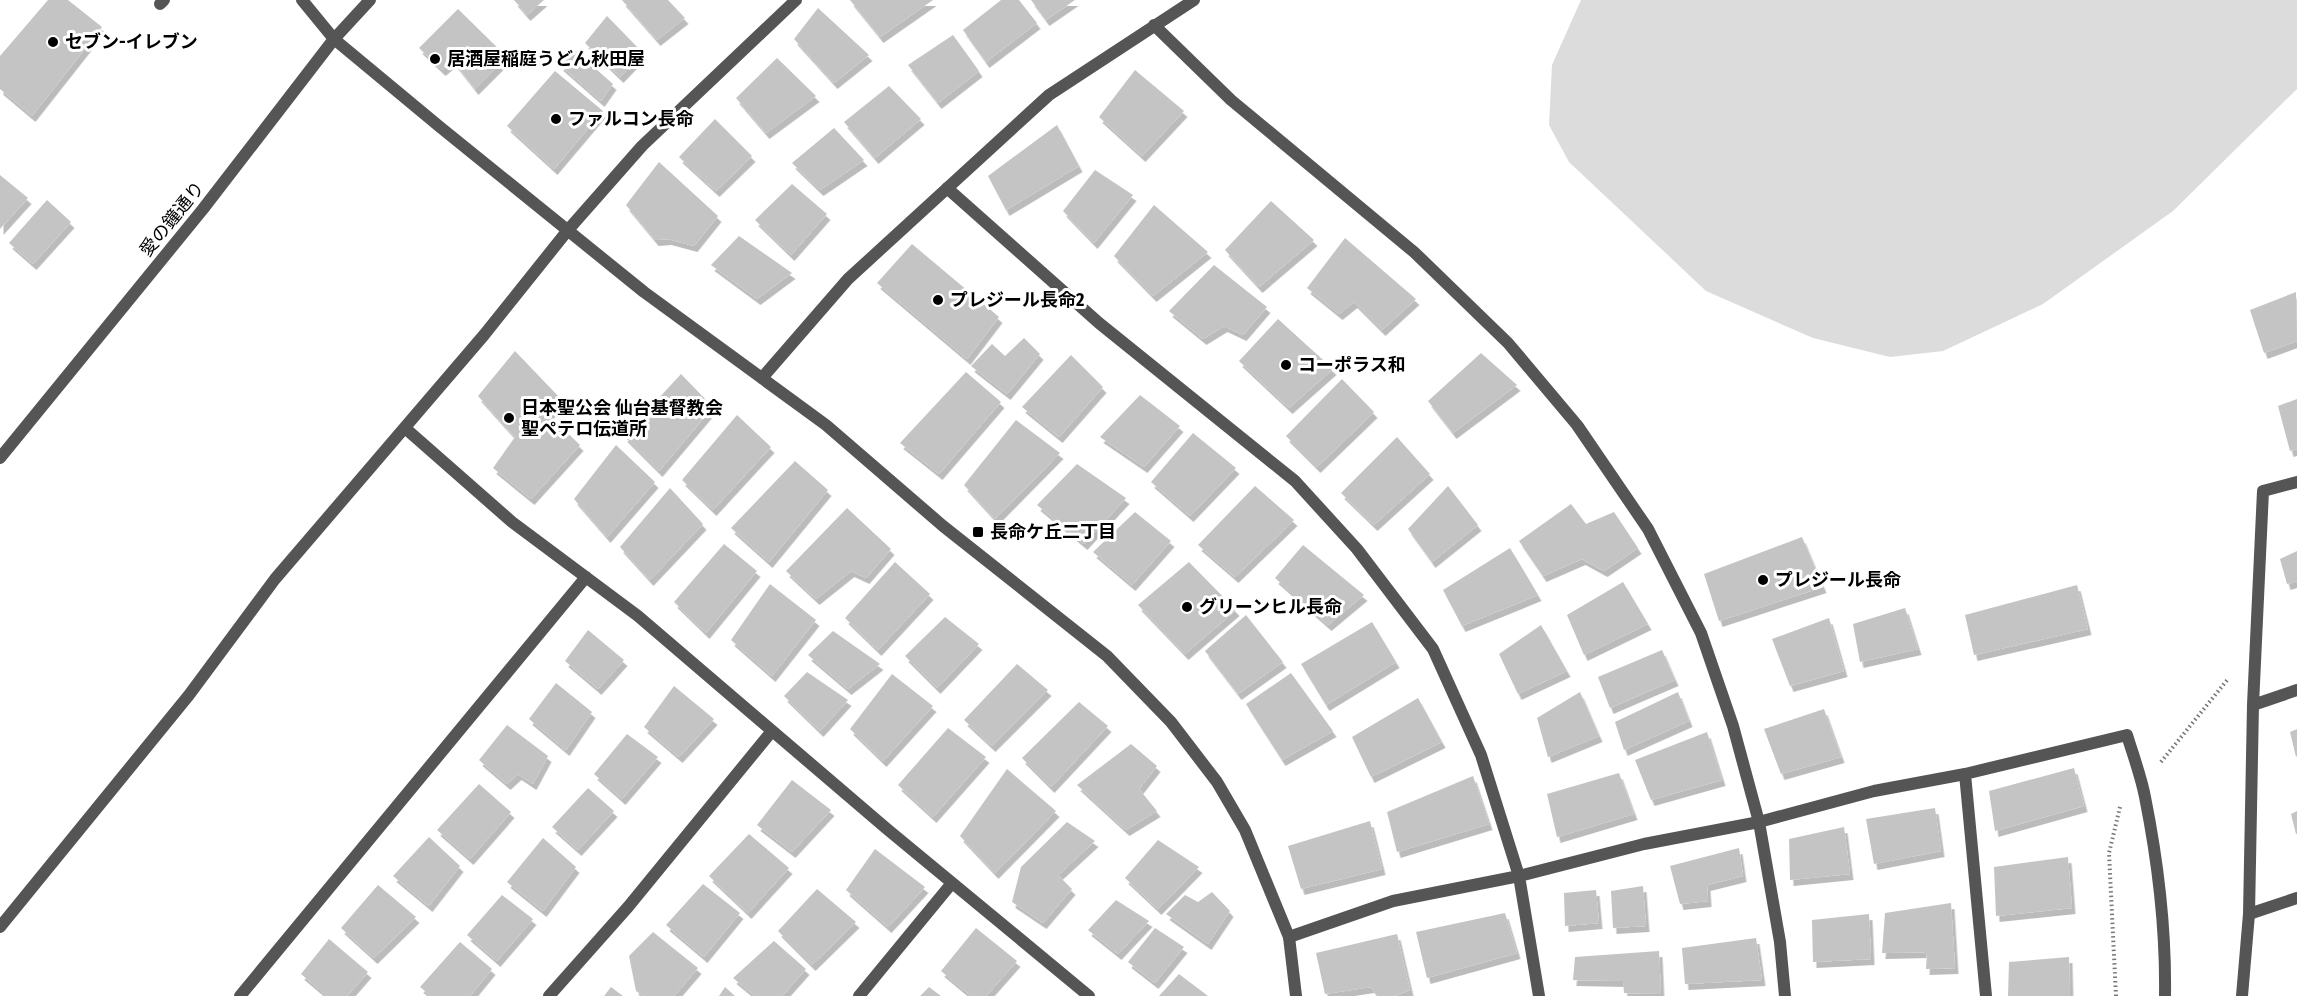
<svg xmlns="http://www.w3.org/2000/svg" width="2297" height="996" font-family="'Fira Sans Condensed','Noto Sans JP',sans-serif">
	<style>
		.green { fill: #dcdcdc }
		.building { fill: #c4c4c4; filter: url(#shadow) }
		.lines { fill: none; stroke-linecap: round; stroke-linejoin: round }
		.path { stroke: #777; stroke-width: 4; stroke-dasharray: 1.5 3; stroke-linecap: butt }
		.service { stroke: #555; stroke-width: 12 }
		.minor { stroke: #555; stroke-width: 12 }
		.tertiary { stroke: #555; stroke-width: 12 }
		.poi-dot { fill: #000; stroke: #fff; stroke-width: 2 }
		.labels { text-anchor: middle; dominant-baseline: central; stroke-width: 6; stroke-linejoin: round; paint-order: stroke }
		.poi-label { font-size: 18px; font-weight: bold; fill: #000; stroke: #fff; text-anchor: start }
		.street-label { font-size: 18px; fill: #000; stroke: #fff }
	</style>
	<defs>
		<filter id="shadow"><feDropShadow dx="3.5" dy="6" stdDeviation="0" flood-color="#0004"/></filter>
	</defs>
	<rect width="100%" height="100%" fill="#fff"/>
	<path class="green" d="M1581 0H2297V89L2173 211 2043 304 1943 351 1890 357 1813 338 1706 291 1569 162 1549 125 1552 65Z"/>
	<path class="building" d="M48 0H68L102 27 32 116 0 89V56Z
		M514 0H544L527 15Z
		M622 0H668L685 18 657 40Z
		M850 0H933L880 37Z
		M1001 0H1019L1037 23 986 62 963 30Z
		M1031 0H1075L1046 20Z
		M818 8 869 55 834 83 794 39Z
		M458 9 507 57 475 89 453 61 442 70 419 48Z
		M607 16 643 53 620 77 585 43Z
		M953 35 979 71 938 103 908 65Z
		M572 48 613 84 601 101 560 65Z
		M777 58 816 96 766 133 736 98Z
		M1135 70 1184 111 1142 156 1099 117Z
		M555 71 603 111 554 169 507 126Z
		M889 86 921 119 875 158 844 122Z
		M715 119 752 156 716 191 679 157Z
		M1057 125 1079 166 1006 210 988 176Z
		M834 128 864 160 820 190 792 163Z
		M659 162 718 216 694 246 668 239 655 240 626 205Z
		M1095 170 1133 195 1094 243 1063 211Z
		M0 175 28 198 0 229Z
		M792 184 827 214 791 255 755 220Z
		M47 200 71 222 33 264 9 243Z
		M1271 201 1314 240 1259 287 1225 250Z
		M1154 205 1208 252 1153 296 1114 256Z
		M739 236 792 273 757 299 711 265Z
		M1345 238 1416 299 1382 330 1354 302 1339 314 1307 288Z
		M912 244 999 317 967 359 877 283Z
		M1214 265 1267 307 1243 335 1224 326 1203 339 1169 311Z
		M2296 292 2297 341 2264 353 2250 310Z
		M1278 319 1333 369 1289 408 1239 361Z
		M1024 338 1040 354 1007 394 971 366 992 344 1005 356Z
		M515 351 560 398 549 415 580 445 531 499 493 468 515 437 478 396Z
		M1481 353 1517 385 1453 433 1428 401Z
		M1071 355 1103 387 1059 437 1022 407Z
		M966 372 1001 402 939 474 900 443Z
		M681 374 713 407 659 471 624 436Z
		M1342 379 1374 412 1317 467 1286 436Z
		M1140 395 1180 426 1144 467 1100 437Z
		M2297 399V449L2290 451 2278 406Z
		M737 415 771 447 713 510 682 480Z
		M1016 420 1060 453 995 519 964 485Z
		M1193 433 1236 468 1190 516 1151 482Z
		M1397 437 1430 474 1374 525 1341 493Z
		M616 445 655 482 607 537 574 499Z
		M795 461 828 490 769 562 731 528Z
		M1077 464 1126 498 1084 544 1037 505Z
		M1255 486 1294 520 1235 577 1198 545Z
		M1448 486 1478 525 1432 562 1408 529Z
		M670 488 703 524 650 580 620 547Z
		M1571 504 1586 524 1614 512 1638 548 1604 571 1582 559 1543 576 1519 541Z
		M847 508 891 549 866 578 851 571 816 599 786 571Z
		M1135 512 1171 541 1132 585 1093 552Z
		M1802 537 1823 587 1719 621 1704 574Z
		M724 544 757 571 706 633 674 602Z
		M1303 545 1364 595 1328 625 1275 578Z
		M1510 548 1538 595 1462 626 1443 590Z
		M2297 551V581L2287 584 2280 559Z
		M895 562 930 594 878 650 845 618Z
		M1189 562 1236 610 1185 654 1138 605Z
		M1623 582 1648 624 1584 655 1567 615Z
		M770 584 816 620 772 676 731 640Z
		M2077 585 2088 629 1974 655 1965 615Z
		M1905 608 1918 649 1860 662 1853 624Z
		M1246 615 1283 662 1238 694 1205 651Z
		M945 617 979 644 937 688 905 656Z
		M1829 618 1844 671 1790 686 1772 639Z
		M1372 622 1396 662 1326 705 1301 664Z
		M1541 625 1567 671 1518 694 1499 654Z
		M588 630 624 660 598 689 565 661Z
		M833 631 880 664 848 689 808 655Z
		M1662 650 1675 680 1610 708 1598 677Z
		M1017 664 1048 690 992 746 964 720Z
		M807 672 848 700 820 731 784 696Z
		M1291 673 1333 731 1282 760 1246 704Z
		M892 674 933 706 883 761 850 729Z
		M556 683 592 712 566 750 529 719Z
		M674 686 714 719 679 757 644 727Z
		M1580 692 1599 736 1548 757 1537 718Z
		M1678 692 1689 721 1624 750 1615 722Z
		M1418 698 1442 742 1371 777 1352 737Z
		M1079 702 1108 726 1051 787 1022 758Z
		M1824 709 1841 757 1781 774 1764 729Z
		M507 725 548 756 533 784 518 774 507 784 479 760Z
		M948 728 986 757 933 817 898 785Z
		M2297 729V756L2296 757 2290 732Z
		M1707 732 1722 780 1651 800 1635 760Z
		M627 734 658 757 622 799 594 774Z
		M1131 744 1157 766 1139 789 1157 811 1126 830 1077 785Z
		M2074 768 2084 806 1995 831 1989 791Z
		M1007 769 1056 811 995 873 960 836Z
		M1619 773 1634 814 1557 837 1547 794Z
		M1473 776 1489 824 1397 852 1387 812Z
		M792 780 831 810 792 852 757 825Z
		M479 784 511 812 470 859 437 830Z
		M588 788 614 811 578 850 552 827Z
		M1935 808 1941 851 1874 864 1866 819Z
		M2297 811V834H2296L2291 814Z
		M1370 821 1382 869 1301 889 1288 846Z
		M1067 822 1095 841 1058 875 1072 889 1043 923 1012 902 1021 867Z
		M1844 827 1850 874 1790 880 1789 839Z
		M749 834 789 868 748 913 709 876Z
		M429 837 460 866 429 906 393 876Z
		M543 838 576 867 543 911 507 882Z
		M1158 840 1199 867 1158 909 1125 878Z
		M1739 848 1743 876 1707 885 1708 901 1680 904 1670 866Z
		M875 849 925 887 888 927 846 890Z
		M2068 857 2072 908 1996 916 1994 867Z
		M703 884 740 913 704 957 666 925Z
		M378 885 416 917 374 958 341 928Z
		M1643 886 1646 926 1613 928 1611 891Z
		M817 889 856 922 812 965 778 931Z
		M1596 890 1599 923 1565 926 1564 893Z
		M1212 892 1230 911 1208 944 1166 914 1185 895 1198 902Z
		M502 895 533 919 497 961 467 935Z
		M1116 900 1149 921 1118 954 1088 930Z
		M1951 903 1955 968 1926 969 1927 952 1882 953 1885 913Z
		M1505 913 1517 953 1427 978 1416 932Z
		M1869 914 1871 959 1813 962 1812 920Z
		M976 928 1017 961 986 996H971L941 971Z
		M1155 928 1184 947 1155 983 1128 962Z
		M653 932 698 968 674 996H644L636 991 629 956Z
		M1397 934 1410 990 1394 996H1377L1371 987 1325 994 1316 953Z
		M1756 938 1762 980 1685 984 1682 948Z
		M329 939 368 972 347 996H327L301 974Z
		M774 941 806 969 782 996H755L733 978Z
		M460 942 492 969 470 996H431L420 987Z
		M1659 951 1661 994 1624 993 1623 981 1573 980 1575 957Z
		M2069 957 2070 996H2008L2009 962Z
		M1179 974 1208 996H1159Z
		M611 987 623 996H604Z
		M725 987 735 996H719Z
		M929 987 941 996H920Z"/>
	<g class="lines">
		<path class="path" d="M2161 762 2228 679
			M2116 996 2109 853 2120 807"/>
		<path class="service" d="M160 4 164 0"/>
		<path class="minor" d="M1154 25 1231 100 1414 252 1508 343 1577 425 1648 529 1701 633 1733 726 1759 822 1780 942 1785 996
			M947 188 1099 323 1295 481 1357 549 1433 649 1481 755 1519 876 1539 996
			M762 378 848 279 1049 95 1194 0
			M405 428 512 522 638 616 887 829 1089 996
			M2253 705 2297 690
			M1965 774 1986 996
			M2249 914 2297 898
			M0 927 189 695 275 579 484 335 568 230 642 146 796 0
			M1289 937 1393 901 1519 876 1644 844 1759 822 1874 791 1965 774 2127 735C2133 755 2141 776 2145 797 2158 862 2166 930 2165 996
			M240 996 586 577
			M549 996 628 907 772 731
			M859 996 952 883
			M2242 996 2249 914 2253 705 2263 491 2297 482"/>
		<path class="tertiary" d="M302 0 334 39 440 127 644 292 826 425 943 526 1107 656 1171 722 1217 782 1245 830 1289 937 1296 996
			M0 458 203 209 334 39 370 0"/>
	</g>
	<g class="poi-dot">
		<circle cx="53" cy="42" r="6"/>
		<circle cx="435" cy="59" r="6"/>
		<circle cx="556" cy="119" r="6"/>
		<circle cx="938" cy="300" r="6"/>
		<circle cx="1286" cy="365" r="6"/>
		<circle cx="509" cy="418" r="6"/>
		<rect x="972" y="526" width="12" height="12" rx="3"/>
		<circle cx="1763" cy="580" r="6"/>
		<circle cx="1187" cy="607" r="6"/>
	</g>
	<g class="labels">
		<g class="poi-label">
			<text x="65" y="42">セブン-イレブン</text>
			<text x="447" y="59">居酒屋稲庭うどん秋田屋</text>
			<text x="568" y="119">ファルコン長命</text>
			<text x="950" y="300">プレジール長命2</text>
			<text x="1298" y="365">コーポラス和</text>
			<text x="521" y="408">日本聖公会 仙台基督教会<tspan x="521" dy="21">聖ペテロ伝道所</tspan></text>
			<text x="990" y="532">長命ケ丘二丁目</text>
			<text x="1775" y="580">プレジール長命</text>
			<text x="1199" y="607">グリーンヒル長命</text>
		</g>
		<g class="street-label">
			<text transform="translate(172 219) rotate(-51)">愛の鐘通り</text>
		</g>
	</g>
</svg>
